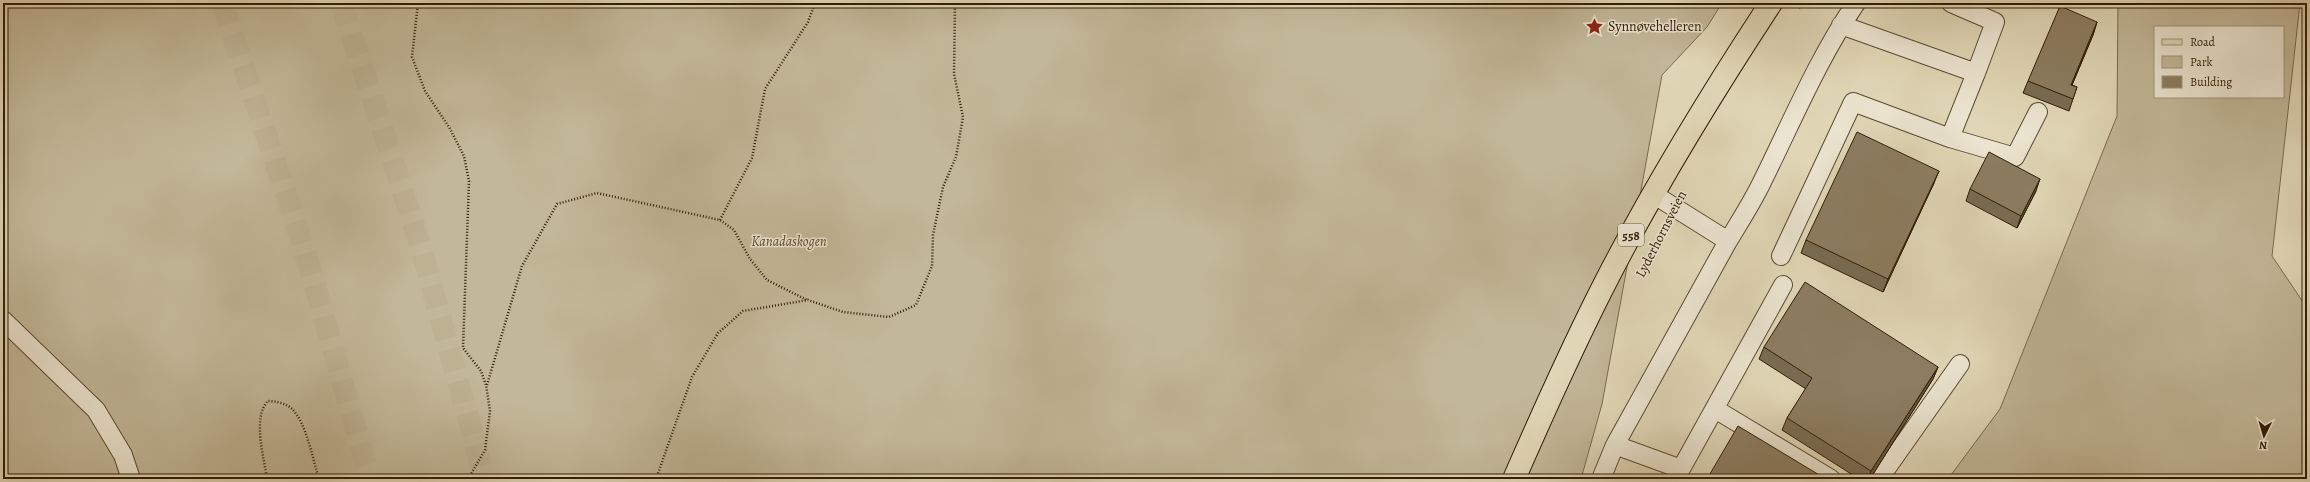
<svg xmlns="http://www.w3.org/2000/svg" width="2310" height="482" font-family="Alegreya,serif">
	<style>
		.green { fill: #c2b798; stroke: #796a4e; fill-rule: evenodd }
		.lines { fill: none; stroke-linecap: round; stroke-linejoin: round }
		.primary-tunnel { stroke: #bdb192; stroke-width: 22; stroke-dasharray: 22 11; stroke-linecap: butt }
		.service-casing { stroke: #5c4b30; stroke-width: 20 }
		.primary-casing { stroke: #301d04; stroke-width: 24 }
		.path { stroke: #301d04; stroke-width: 2.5; stroke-dasharray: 1 2; stroke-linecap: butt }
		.service { stroke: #ebe4d0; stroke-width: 18 }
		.primary { stroke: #e0d6b6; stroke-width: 22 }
		.wall { fill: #786c53; stroke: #301d04 }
		.shaded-wall { fill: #625844; stroke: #301d04 }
		.building { fill: #8c7d61; stroke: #301d04 }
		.labels { text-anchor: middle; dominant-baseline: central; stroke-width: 3; stroke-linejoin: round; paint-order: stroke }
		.shield { fill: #ebe4d0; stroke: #685941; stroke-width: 1 }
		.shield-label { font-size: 13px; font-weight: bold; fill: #301d04 }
		.poi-label { font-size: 14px; fill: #301d04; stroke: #ebe4d0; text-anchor: start }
		.street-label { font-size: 14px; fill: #301d04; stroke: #ebe4d0 }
		.park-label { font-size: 14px; font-style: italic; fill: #5c4b30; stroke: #ebe4d0 }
	</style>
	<rect width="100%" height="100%" fill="#e0d6b6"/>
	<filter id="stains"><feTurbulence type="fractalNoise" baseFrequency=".005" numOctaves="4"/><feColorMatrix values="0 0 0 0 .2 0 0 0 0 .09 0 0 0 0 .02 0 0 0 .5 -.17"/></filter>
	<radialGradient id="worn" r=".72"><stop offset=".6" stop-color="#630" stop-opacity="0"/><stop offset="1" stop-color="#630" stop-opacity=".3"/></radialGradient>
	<path class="green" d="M3 3H1722L1707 27 1662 75 1602 404 1581 479H32L29 476 27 479H3Z
		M2118 3H2300L2272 256 2307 308V479H1948L2000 409 2117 116ZM2155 27H2283V97H2155Z"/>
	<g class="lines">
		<path class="primary-tunnel" d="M222 3 305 251 370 479
			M341 3 420 244 485 479"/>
		<defs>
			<path id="service" d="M1951 3 1995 22 1976 73
				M1950 138 2015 157 2038 112
				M1728 241C1739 223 1751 204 1760 186 1791 124 1817 60 1856 3
				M1781 256 1853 102 1950 138 1976 73 1841 25
				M3 320 96 410 123 455 131 479
				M1715 409 1831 479
				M1615 445 1681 469 1783 285
				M1601 479 1615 445 1728 241 1653 194
				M1879 479 1960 364"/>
			<path id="primary" d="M1514 479C1542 415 1570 352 1602 289 1652 190 1710 96 1771 3"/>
		</defs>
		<use href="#service" class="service-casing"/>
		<use href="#primary" class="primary-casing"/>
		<path class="path" d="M418 3 412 57 425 91 449 127 464 156 469 181 463 348 481 371 486 385 490 411 485 450 468 479
			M1799 8 1802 3
			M720 220 752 158 765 89 808 22 815 3
			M487 385 522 266 557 204 597 193 720 220 734 230 750 259 767 280 807 300
			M267 479C264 457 252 417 268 401 275 401 286 403 292 409 306 422 313 460 319 479
			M656 479 692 377 718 333 743 311 808 300 843 312 889 317 916 305 932 266 933 235 943 187 956 157 963 117 954 74 955 3"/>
		<use href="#service" class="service"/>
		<use href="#primary" class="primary"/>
	</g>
	<path class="wall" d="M2097 22 2093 35 2072 85 2077 87 2069 111 2023 93 2028 81Z
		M1934 183 1883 292 1801 253 1806 240Z
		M1970 189 2036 191 2017 228 1966 201Z
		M1764 347 1938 367 1933 379 1870 479H1859L1782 430 1787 418 1806 389 1759 359Z"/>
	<path class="shaded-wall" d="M2097 22 2093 35 2067 97 2071 85Z
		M1939 171 1934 183 1883 292 1888 279Z
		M2040 179 2036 191 2017 228 2021 216Z
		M1938 367 1933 379 1870 479H1868L1871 471Z"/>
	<path class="building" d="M2060 6 2097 22 2071 85 2077 87 2073 99 2028 81Z
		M1857 132 1939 171 1888 279 1806 240Z
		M1989 152 2040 179 2021 216 1970 189Z
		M1805 282 1938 367 1871 471 1787 418 1812 378 1764 347Z
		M1738 426 1826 479H1707Z"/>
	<defs>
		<symbol id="sight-bare" viewBox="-9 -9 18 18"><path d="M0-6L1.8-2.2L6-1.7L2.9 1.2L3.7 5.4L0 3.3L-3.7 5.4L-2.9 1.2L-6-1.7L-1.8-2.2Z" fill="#8f2418" stroke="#ebe4d0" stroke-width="2.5" paint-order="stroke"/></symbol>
	</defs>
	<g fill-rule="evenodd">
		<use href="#sight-bare" x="1582" y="14" width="25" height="25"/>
	</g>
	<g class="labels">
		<rect class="shield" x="1618" y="224" width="26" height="22" rx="3"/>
		<g class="shield-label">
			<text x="1631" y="235">558</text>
		</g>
		<g class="poi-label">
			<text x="1608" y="26">Synnøvehelleren</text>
		</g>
		<g class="street-label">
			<text transform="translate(1661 234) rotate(-63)">Lyderhornsveien</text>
		</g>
		<g class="park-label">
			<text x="789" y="241">Kanadaskogen</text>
		</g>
	</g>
	<rect width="2310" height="482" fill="none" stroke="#e0d6b6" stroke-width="16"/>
	<rect x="4" y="4" width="2302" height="474" fill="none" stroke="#301d04" stroke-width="2"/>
	<rect x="8" y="8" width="2294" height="466" fill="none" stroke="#301d04"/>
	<rect x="2154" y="26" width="130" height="72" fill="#ebe4d0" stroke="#a0947e"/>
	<rect x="2162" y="39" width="20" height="6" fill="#e0d6b6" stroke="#a0947e"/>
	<text x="2190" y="46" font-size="12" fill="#301d04">Road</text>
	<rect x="2162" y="56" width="20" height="12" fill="#c2b798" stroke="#a0947e"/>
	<text x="2190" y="66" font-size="12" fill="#301d04">Park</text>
	<rect x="2162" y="76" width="20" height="12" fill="#8c7d61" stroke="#a0947e"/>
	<text x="2190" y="86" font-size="12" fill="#301d04">Building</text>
	<g transform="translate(2264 436) rotate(185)" stroke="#ebe4d0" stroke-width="3" paint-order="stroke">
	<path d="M0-3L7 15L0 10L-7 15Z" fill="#301d04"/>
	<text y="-6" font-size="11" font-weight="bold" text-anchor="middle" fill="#301d04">N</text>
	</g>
	<rect width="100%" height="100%" filter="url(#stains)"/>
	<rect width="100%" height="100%" fill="url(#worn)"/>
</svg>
